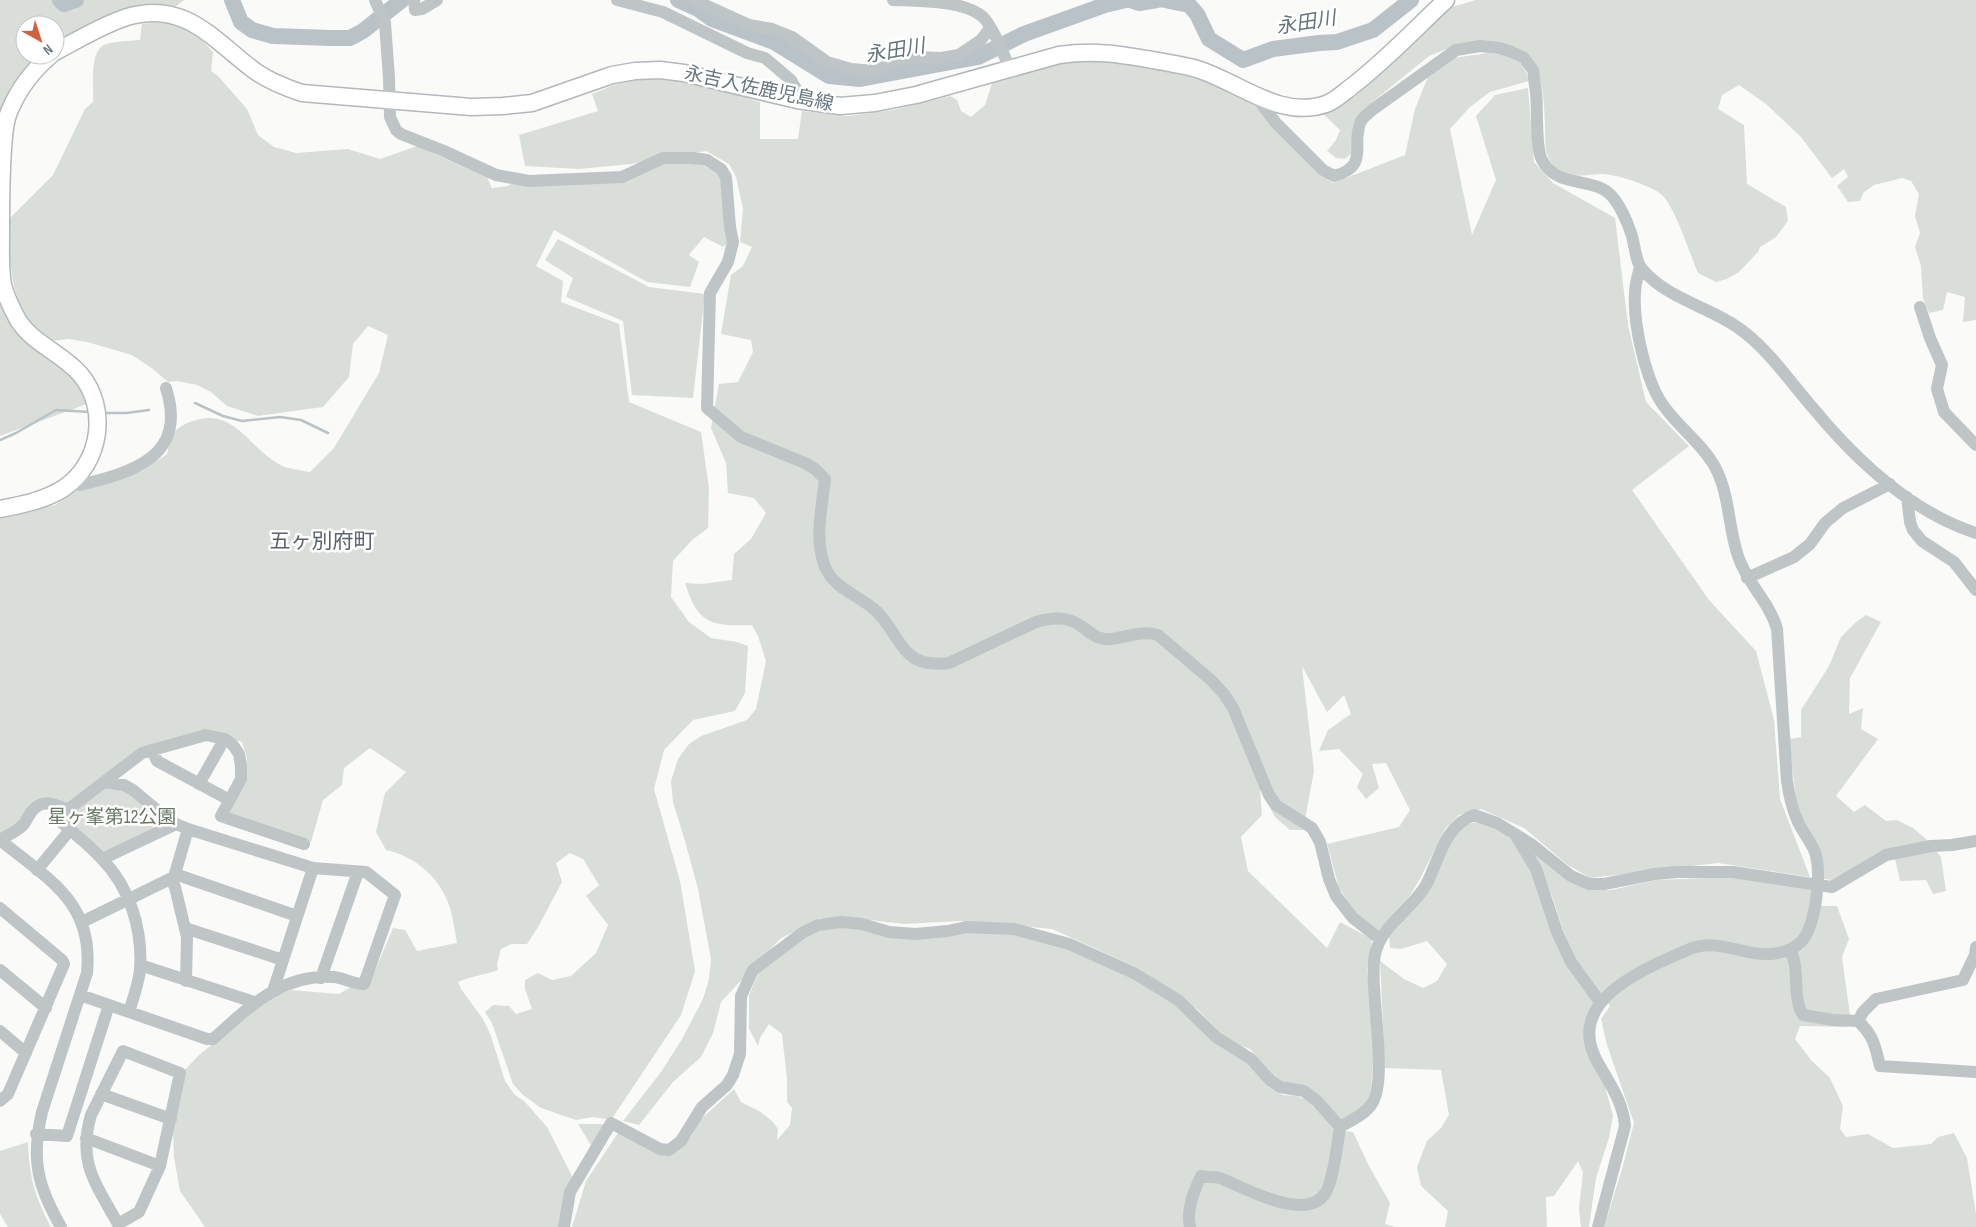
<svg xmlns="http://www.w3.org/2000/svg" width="1976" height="1227" font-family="'Sofia Sans Condensed','Noto Sans JP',sans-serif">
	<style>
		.green { fill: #daded8 }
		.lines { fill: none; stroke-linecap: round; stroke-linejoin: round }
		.stream { stroke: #b9c3c7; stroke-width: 2.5 }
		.river { stroke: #b9c3c7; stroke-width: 16 }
		.major-casing { stroke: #b3b8bc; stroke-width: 19 }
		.minor { stroke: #bfc4c7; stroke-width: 12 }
		.major { stroke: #fff; stroke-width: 16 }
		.labels { text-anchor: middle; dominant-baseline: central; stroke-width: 5; stroke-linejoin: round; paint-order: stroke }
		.street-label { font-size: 19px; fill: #677680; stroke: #fff }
		.park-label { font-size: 19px; fill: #697966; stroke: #fff }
		.water-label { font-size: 20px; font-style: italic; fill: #627379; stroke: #fff }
		.quarter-label { font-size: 21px; fill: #59646c; stroke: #fff }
	</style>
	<rect width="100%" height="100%" fill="#fafaf8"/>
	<path class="green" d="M0 0H184L174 8C123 2 96 21 55 47V25H25V55H42L0 127Z
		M1476 0H1976V320L1963 322 1965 297 1947 292 1943 310 1929 313 1923 298 1921 266 1915 247 1920 233 1915 216 1919 194 1911 181 1902 178 1874 185 1863 193 1860 201 1848 202 1837 186 1848 177 1844 169 1832 178 1801 137 1766 104 1739 85 1722 95 1718 109 1744 125 1747 184 1786 207 1788 221 1776 237 1760 247 1758 252 1739 272 1727 279 1716 282 1698 273C1689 252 1677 212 1663 196 1654 186 1615 174 1602 174 1576 175 1557 184 1546 151 1544 122 1547 80 1530 57L1457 45 1429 56 1370 104 1353 152 1345 159 1336 158 1327 151 1336 140 1340 130 1323 114 1339 106 1437 16 1452 7Z
		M164 21C188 28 197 34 213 52L211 71 218 76 247 109 258 135 274 147 296 153 348 149 380 159 417 146 487 177 492 188 508 186 514 182C535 182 559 186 580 183 624 176 684 143 724 178L729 242 723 247 704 237 689 255 699 262 690 287 647 282 554 230 536 266 563 281 561 302 619 324 629 402 701 432 709 488 708 528 692 540 673 561 671 597 689 622 711 638 737 642 748 646 745 693 735 711 693 720 664 750 654 789 680 881 695 971 681 1015 611 1120 593 1117 576 1120 541 1108 523 1095 513 1084 492 1023 485 1012 493 1005 509 1006 516 1014 532 1009 525 989V980L538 973 552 980 571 976 596 953 608 925 586 896 599 885 583 859 570 853 556 863 562 882 538 927 527 944H511L501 949 497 964 498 970C484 975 471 976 458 982L461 989 483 1019 491 1036 505 1081 514 1094 525 1102 547 1127 574 1180 561 1227H205L180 1191 174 1157 173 1130 184 1071 199 1055 272 996 291 990 339 994 354 985 367 990 393 928 405 930 417 951 457 943C455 931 453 919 450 908 441 878 415 856 386 850L376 832 385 793 406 772 370 748 344 768 342 785 323 800 311 842 230 814 229 809 244 777 247 758 242 742 220 735 133 753 64 806 55 799 18 825 0 834V517L55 505 76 491 142 471 167 454C172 434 173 428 193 421 233 407 247 445 277 463 285 469 300 470 310 472L334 448 379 373 388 335 368 326 353 344 349 377 323 407 258 416 227 406 211 392 197 385 177 381 168 382 153 369 132 355 87 342 69 339 52 341C7 311 11 268 8 220L53 175 85 109 93 102C94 88 89 52 104 45 112 41 130 41 140 40L142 24Z
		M1488 53C1511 56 1522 56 1529 81L1490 92 1470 107 1450 129 1472 235 1496 180 1476 116 1495 95 1528 88 1534 162 1553 183 1615 218 1628 325 1646 402 1689 446 1632 490 1709 600 1756 651 1774 720 1780 799 1810 877 1718 863 1590 878 1568 865 1524 828 1481 809 1459 815 1445 829 1420 879 1406 902 1379 931 1356 914 1339 888 1327 844 1399 827 1410 810 1386 763 1372 764 1379 788 1366 799 1357 787 1363 774 1339 749 1319 751 1328 730 1351 714 1344 695 1327 712 1302 666 1314 771 1303 830H1290L1275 817 1260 789 1262 815 1241 837 1248 871 1327 948 1340 922 1372 939 1367 969 1374 1053 1371 1088 1367 1103 1342 1121 1281 1083 1250 1049 1232 1042 1221 1034 1198 1010 1136 967 1052 929 960 921 904 924 860 919 819 918 780 939 721 1002 713 1033 701 1057 673 1082 639 1125 623 1121 661 1072 682 1039 703 999 709 979 711 959 698 889 685 841 673 802 671 781 678 759 689 744 701 736 747 720 756 709 766 661 758 636 752 625C712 626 698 625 685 583L702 584 732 580 734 554 751 539 766 513 754 498 728 493 726 463 711 428 719 384 738 382 753 352 751 340 721 334 731 275 743 266 752 247 740 242 743 209 736 177 729 164 706 151 631 164 579 169 525 166 519 135 598 111 592 94C605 89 619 82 632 79 675 69 720 90 760 102V139H798L802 111 848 116 893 110 950 96 957 100 961 111 971 117 985 105 992 83 1057 63 1077 60 1118 61 1204 80 1248 98 1320 175 1333 183 1405 155 1415 109 1429 74 1453 58Z
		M558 239 649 287 705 294 693 398 632 395 623 321 566 297 573 278 545 260Z
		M0 294 82 388 87 404 0 436Z
		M1866 615 1881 622 1850 678 1849 714 1863 708 1861 729 1878 739 1836 796 1854 812 1865 805 1886 821 1897 820 1913 828 1925 838 1941 857 1946 891 1933 894 1926 880 1900 881 1895 859 1889 848 1832 880 1824 879 1822 854 1802 819 1796 799 1789 739 1801 737V710L1829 666 1841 637 1856 622Z
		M102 787 124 789 166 824 102 852 65 820 66 817Z
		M1479 822 1498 829 1511 839 1531 870 1594 1001 1587 1024 1613 1115 1609 1138 1596 1178 1589 1227H1581L1579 1209 1583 1172 1578 1161 1554 1196 1546 1197 1547 1227H1445L1448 1211 1421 1186 1417 1167 1427 1141 1441 1128 1449 1115 1441 1070 1385 1068 1380 961 1404 979 1423 988 1437 981 1447 964 1427 941 1401 949 1390 948 1389 935 1454 835 1467 824Z
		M1531 850 1589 890H1611L1657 880 1705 878H1746L1812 890 1811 906H1837L1849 939 1842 957 1850 1015 1847 1027 1800 1026 1795 1039 1811 1060 1830 1078 1843 1106 1840 1129 1846 1137 1868 1134 1893 1148 1931 1144 1938 1137 1954 1133 1967 1158 1976 1214V1227H1604L1622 1169 1634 1123 1607 1045 1601 1019 1610 1006 1576 959 1563 930 1552 896Z
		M848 927 999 933 1029 937 1071 951 1128 976 1174 1004 1249 1064 1270 1088 1283 1095 1296 1096 1309 1100 1336 1130 1353 1132 1369 1166 1390 1203 1385 1224 1395 1227H572L586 1181 618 1133 673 1154 691 1137 701 1119 734 1089 741 1102 759 1111 772 1121 778 1129 777 1140 790 1125 792 1108 787 1102V1079L782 1034 769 1024 760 1038 758 1046 749 1029V995L759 972 800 940 816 931Z
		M578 1124H601L606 1126 592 1147Z
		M28 1142C29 1177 35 1197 51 1227H8L0 1214V1151Z"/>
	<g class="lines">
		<path class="stream" d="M1189 5 1191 0
			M195 403 223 416 242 421 280 417 301 420 328 433
			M103 413H126L149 410
			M0 440 16 433 56 410 90 412"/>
		<path class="river" d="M60 0 64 4 76 0
			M232 0 241 22 252 30 273 36 331 38H350L363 31 402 0
			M678 0 698 9 712 19 774 42 829 76 860 79 978 57 1024 34 1105 5 1126 0
			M1130 0 1139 3 1157 0
			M1165 0 1189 5 1197 14 1209 39 1243 60 1273 49 1319 43 1337 42 1373 30 1411 0"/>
		<defs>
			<path id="major" d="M55 52C78 40 102 25 127 17 183 0 212 38 251 68 266 80 284 87 302 93L471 107 503 106 532 103 612 75 635 71 660 70 684 73 797 100 840 106 875 103 916 95 1059 55C1094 50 1118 54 1153 60 1168 63 1183 65 1197 69 1239 82 1280 120 1326 104 1335 101 1343 93 1351 87 1385 61 1415 29 1446 0
				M0 509C21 505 46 500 64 488 101 463 109 408 80 374 62 353 33 344 18 320 12 309 6 297 3 285 0 268 1 250 1 232 1 204 1 177 3 149 4 137 4 124 9 112 18 90 33 70 51 55"/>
		</defs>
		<use href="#major" class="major-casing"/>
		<path class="minor" d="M375 0 385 23 389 78 390 117 396 130 401 134 444 151 496 175 529 181 622 177 663 158H693L707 160 721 169 726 177 730 227 733 242 728 262 710 293 707 408 741 437 805 463 815 469 825 479C822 508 814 539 825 567 834 588 857 595 874 609 889 621 895 641 909 654 920 664 935 665 949 663L1036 622C1054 617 1069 616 1084 628 1090 633 1096 638 1104 639 1121 641 1136 629 1158 635L1211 680 1224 694 1233 708 1269 795 1276 805 1312 828 1320 842 1329 879 1336 896 1353 918 1380 939
			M414 0 415 10 422 9 437 0
			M617 0 663 12 747 53 765 58 791 80 796 89 797 100
			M694 0 749 25 772 29 792 37 827 62 851 69 875 71 901 59 918 57 941 58 959 55 981 40 990 28
			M893 0C918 1 964 0 983 17 992 25 1005 57 1010 69
			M1254 94 1276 123 1323 170 1334 176C1371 166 1350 144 1361 121 1363 117 1369 113 1372 110L1456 50 1480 46 1499 48 1512 52 1524 58 1533 70C1534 78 1535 85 1536 93 1538 109 1535 147 1542 160 1559 192 1596 173 1615 200 1622 210 1627 221 1631 233 1635 244 1635 261 1642 269 1669 301 1713 307 1744 332 1771 353 1791 383 1813 408 1855 459 1911 512 1976 533
			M1920 307 1930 338 1942 365 1937 389 1944 412 1976 445
			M75 478 80 485C133 472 188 457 166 388
			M1907 497 1910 522 1913 530 1922 541 1954 562 1976 590
			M1747 578 1794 557 1810 544 1825 523 1843 508 1890 484
			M152 750 157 761 224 797
			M199 784 220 747
			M64 808 61 822C75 834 89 845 101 858 130 887 143 930 140 971 138 985 133 999 129 1012
			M1516 836 1536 869 1557 932 1571 962 1600 1002
			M102 859 176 824
			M37 870 70 830
			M175 874 297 916
			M171 879 175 887 187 937 186 981
			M0 908 62 960 64 964 8 1094 0 1101
			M82 922 174 877 188 829
			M185 928 283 960
			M1790 950C1801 970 1791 995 1803 1015L1833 1020 1858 1021C1874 1036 1875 1046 1880 1066L1976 1072
			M140 965 254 1002
			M0 970 46 1008
			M321 978 358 872
			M273 991 313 868
			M80 995 207 1039H213C248 1008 282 973 334 977 344 978 353 984 364 984L395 895 366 872 313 868 188 829 176 824 163 815 133 790 124 785 105 782
			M1858 1021 1863 1012 1876 999 1963 980 1975 955 1976 947
			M0 1031 26 1053
			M101 1094 171 1119
			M36 1134 67 1136 109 1005
			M86 1138 160 1166
			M118 1224 139 1212 160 1166 180 1073 123 1051 91 1115C77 1162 96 1184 118 1224L120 1227
			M61 1227C37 1185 31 1159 42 1112L87 973C94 902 49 880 0 840 8 835 18 831 24 824 27 820 29 814 33 810 42 799 54 804 66 809L70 808 142 753 206 735 225 739 233 745 239 754 241 766V779L221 816 304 844
			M564 1227 570 1192 611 1123 660 1149 669 1150 681 1141 702 1107 727 1085 733 1075 740 1054 741 996 753 970 802 933 818 925 842 922 862 924 889 932 915 934 948 931 966 927 1014 929 1069 944 1134 973 1178 1000 1216 1037 1251 1059 1271 1081 1280 1087 1304 1091 1317 1101 1340 1127
			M1190 1227C1186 1210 1194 1191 1201 1176 1207 1178 1213 1176 1220 1178 1245 1188 1312 1227 1328 1188 1335 1169 1337 1147 1340 1127 1350 1121 1364 1115 1371 1105 1390 1079 1368 989 1375 954 1382 924 1411 911 1426 885 1440 859 1443 827 1474 815L1497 823 1531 844 1571 876 1589 884H1604L1655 874 1677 872H1733L1832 887 1886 855 1931 846 1952 845 1976 841
			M1598 1227 1625 1126C1623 1102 1610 1084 1598 1063 1562 999 1647 968 1692 948 1722 939 1743 956 1771 954 1782 953 1794 949 1802 941 1816 924 1821 876 1816 855 1813 844 1803 833 1798 822 1792 809 1789 795 1787 781L1777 629C1769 601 1747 584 1738 556 1728 527 1730 495 1715 467 1703 445 1681 429 1666 409 1646 385 1633 324 1635 293 1635 284 1638 275 1640 267"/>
		<use href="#major" class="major"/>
	</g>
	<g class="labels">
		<g class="street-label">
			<text transform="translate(759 89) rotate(12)">永吉入佐鹿児島線</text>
		</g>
		<g class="park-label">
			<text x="112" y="817">星ヶ峯第12公園</text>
		</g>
		<g class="water-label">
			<text transform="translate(1306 23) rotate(-9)">永田川</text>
			<text transform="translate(895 51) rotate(-10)">永田川</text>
		</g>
		<g class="quarter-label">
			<text x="322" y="541">五ヶ別府町</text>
		</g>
	</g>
	<g transform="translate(40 40) rotate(141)"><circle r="24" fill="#ffffff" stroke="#c2c8cc"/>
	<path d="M0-4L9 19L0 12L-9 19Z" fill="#d3603f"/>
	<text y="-8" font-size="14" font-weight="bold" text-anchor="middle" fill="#677680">N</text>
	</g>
</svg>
